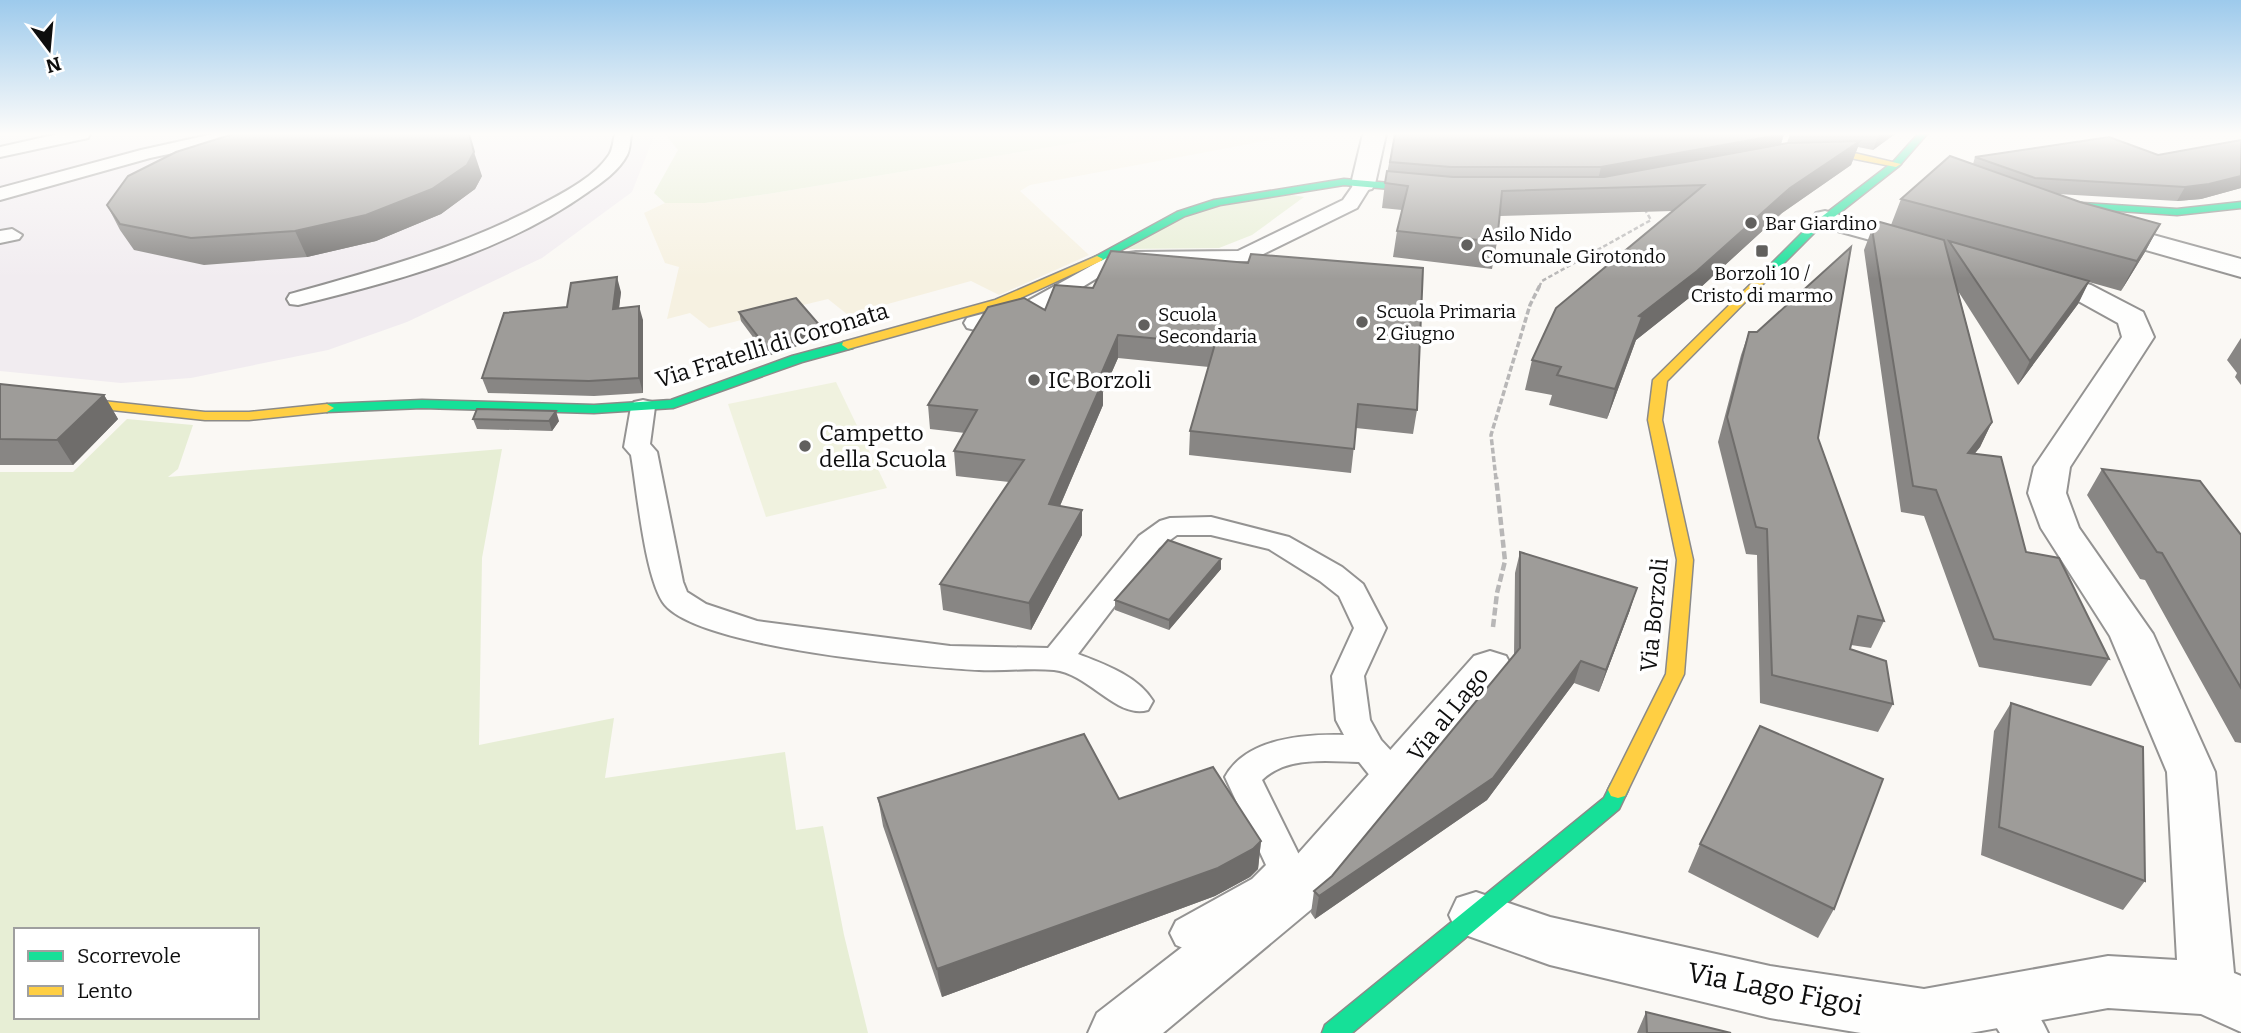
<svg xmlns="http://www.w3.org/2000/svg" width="2241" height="1033" font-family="Bitter,serif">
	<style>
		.industrial { fill: #f1ecf0 }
		.farmland { fill: #f6f1e1 }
		.green { fill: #e7eed5; fill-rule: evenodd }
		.pitch { fill: #f0f2df }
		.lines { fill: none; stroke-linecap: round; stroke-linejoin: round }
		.lane-casing { stroke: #949392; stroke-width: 4 }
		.street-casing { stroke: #949392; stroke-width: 4 }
		.fast-casing { stroke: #8b8a88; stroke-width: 3 }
		.slow-casing { stroke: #8b8a88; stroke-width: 3 }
		.path-far2 { stroke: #b8b7b7; stroke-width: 2.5; stroke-dasharray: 4.5 2.5; stroke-linecap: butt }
		.path-far1 { stroke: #b8b7b7; stroke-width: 3.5; stroke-dasharray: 6 2.5; stroke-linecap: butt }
		.path { stroke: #b8b7b7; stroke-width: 4.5; stroke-dasharray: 8 3.5; stroke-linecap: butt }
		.lane { fill: #fefefd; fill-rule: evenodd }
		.street { fill: #fefefd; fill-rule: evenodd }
		.fast { fill: #16e098; fill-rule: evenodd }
		.slow { fill: #ffcf43; fill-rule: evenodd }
		.wall { fill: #888684 }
		.shaded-wall { fill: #6f6d6b }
		.building { fill: #9e9c99; stroke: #6f6d6b; stroke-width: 2 }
		.poi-dot { fill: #61605e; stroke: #fff; stroke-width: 2.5 }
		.labels { text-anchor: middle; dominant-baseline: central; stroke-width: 7; stroke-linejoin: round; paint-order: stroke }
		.far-poi-label { font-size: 19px; fill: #0e0e0e; stroke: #fff; text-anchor: start }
		.street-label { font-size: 23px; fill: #0e0e0e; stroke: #fff }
		.poi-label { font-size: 23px; fill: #0e0e0e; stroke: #fff; text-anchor: start }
		.near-street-label { font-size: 28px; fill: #0e0e0e; stroke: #fff }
	</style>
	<rect width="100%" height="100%" fill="#faf8f4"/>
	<path class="industrial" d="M0 134H649L653 139 632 192 542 258 407 322 328 350 191 378 121 383 0 371Z"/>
	<path class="farmland" d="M1129 134H1264L1276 139 1030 185 1020 191 1089 255 999 295 971 281 848 315 828 299 709 328 690 313 667 319 679 267 665 263 644 213 665 203H705L768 194Z"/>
	<path class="green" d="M665 134H1129L768 194 705 203H665L654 193 678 150Z
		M1276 192 1304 197 1252 235 1219 248 1125 249 1181 214Z
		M127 419 193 425 178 469 168 477 502 449 482 558 479 745 614 718 605 778 785 752 796 830 823 826 844 935 868 1033H0V472H73ZM16 930H257V1017H16Z"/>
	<path class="pitch" d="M836 382 887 488 766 517 728 404Z"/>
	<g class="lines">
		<defs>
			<path id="lane" d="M58 134H90L88 138 0 157V147Z
				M213 134H245L243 138 150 158 0 200V188L141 150Z
				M615 134H631C630 141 630 149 627 155 619 171 601 183 588 192 504 252 397 281 298 305L290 304 287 299 290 294C380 269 463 247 546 202 567 191 595 176 609 155 613 149 613 141 615 134Z
				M1363 179 1372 184 1357 208 1249 261 1136 264 1115 267 1040 313 975 330 967 328 964 323 967 318 1024 303 1109 256 1136 252 1238 251 1343 200 1357 180Z
				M12 229 22 235 19 239 0 243V231Z
				M643 400 652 402 655 407 650 444 657 452 683 582 687 592 706 604 757 621 950 646 1048 648 1139 536 1160 521 1170 518 1211 517 1289 537 1342 567 1363 584 1386 628 1364 676 1370 720 1381 740 1407 768 1412 778 1407 788C1381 796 1374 780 1359 762 1327 761 1287 756 1262 780L1306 869 1301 880 1280 903 1204 945 1190 951 1176 945 1170 933 1176 921 1252 879 1266 865 1225 777C1246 738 1304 734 1344 735L1336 720 1332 676 1354 628 1339 596 1320 581 1269 549 1211 535H1177L1159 548 1078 654C1104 664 1138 676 1153 701L1148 710C1116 719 1090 674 1054 670 1030 668 1004 671 979 670 918 667 702 648 665 605 645 581 637 489 631 455L624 447 631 407 634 402Z
				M2000 981C2022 989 2038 1011 2048 1033H2000L1979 1000 1985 986Z"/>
			<path id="street" d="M1363 134H1386L1375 184 1372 189 1363 191 1354 189 1351 184Z
				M1825 211 1931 240 1935 246 1931 252 1921 254 1816 225 1812 219 1816 213Z
				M2102 221 2241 259V277L2093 235 2089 229 2093 223Z
				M2033 269 2091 285 2143 312 2154 337 2070 467 2066 493 2079 528 2153 634 2215 772 2234 973 2241 976V1032L2201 1014 2108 1008 1970 1033H1861L1770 1018 1550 965 1457 932 1449 915 1457 898 1476 892 1550 917 1770 966 1924 989 2108 956 2177 960 2167 772 2110 636 2041 528 2028 493 2034 467 2122 337 2118 323 2071 297 2023 284 2019 278 2023 272Z
				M1490 651 1506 656 1512 667 1506 678 1326 897 1163 1033H1088L1097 1013 1288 865 1474 656Z"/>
			<path id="fast" d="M1918 134H1927L1899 166 1815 232 1769 278H1761V274L1807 228 1893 162Z
				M1344 179 1437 187 1442 190 1437 193 1344 185 1220 205 1185 216 1101 261 1091 259 1177 212 1214 200Z
				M2051 201 2177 209 2241 202V208L2177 215 2047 206V202Z
				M848 341 854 345 853 348 802 362 673 408 594 413 422 408 327 412 320 408 327 404 422 400 594 405 671 400 792 356Z
				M1618 782 1625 784 1628 790 1619 809 1352 1033H1322L1325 1025 1604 798 1611 784Z"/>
			<path id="slow" d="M1850 152 1901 164 1896 167 1850 158H1801L1796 155 1801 152Z
				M1097 256 1103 259 1101 261 1003 306 848 349 842 345 843 342 995 300Z
				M1765 272 1769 274V278L1667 381 1662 420 1693 560 1684 674 1625 796 1618 798 1611 796 1608 790 1666 674 1677 560 1648 420 1653 380 1761 274Z
				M0 390 205 412H249L327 404 334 408 327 412 249 420H205L0 398Z"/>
		</defs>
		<use href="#lane" class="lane-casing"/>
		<use href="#street" class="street-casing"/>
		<use href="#fast" class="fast-casing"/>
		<use href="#slow" class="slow-casing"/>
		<path class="path-far2" d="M1539 287 1542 281 1651 220 1644 208"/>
		<path class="path-far1" d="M1496 479 1491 435 1530 305 1540 285"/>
		<path class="path" d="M1493 627 1497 593 1505 561 1496 477"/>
		<use href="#lane" class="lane"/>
		<use href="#street" class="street"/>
		<use href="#fast" class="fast"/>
		<use href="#slow" class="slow"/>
	</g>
	<path class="wall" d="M1395 134H1784L1781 144 1787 143 1790 134H1895L1873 150 1858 147 1851 165 1782 213 1689 298 1636 340 1607 419 1549 405 1552 395 1525 390 1532 360 1673 211 1500 216 1497 242 1492 269 1393 257 1397 231 1402 210 1382 208 1385 183Z
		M2241 140V188L2201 199 2177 201 2058 194 2080 202 2160 224 2145 252 2121 291 2089 282 2078 304 2018 385 1958 291 1992 422 1980 447 1974 454 2026 552 2109 659 2091 686 1979 667 1924 516 1901 512 1864 250 1872 229 1891 225 1901 199 1973 164 1975 157 2158 155Z
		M482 176 475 189 441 214 376 241 307 257 204 265 134 250 120 230 107 205Z
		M1055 285 1417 410 1413 434 1356 428 1351 473 1189 455 1190 431 1209 367 1118 358 1103 392V405L1060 506 1082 510V535L1031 630 943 610 940 584 1009 482 956 476 954 451 965 433 930 429 928 405 1045 310Z
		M621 292 619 308 643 320V393L594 396 488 393 482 378 567 307Z
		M739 312 822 328 824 336 800 345 767 356 741 321Z
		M1749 332 1818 438 1884 621 1871 648 1851 645 1850 649 1893 704 1878 732 1760 703 1757 555 1746 554 1718 442 1741 355Z
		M2241 338V385L2235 377 2237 373 2227 360Z
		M0 384 104 395 118 419 73 465H0Z
		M473 419 559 421 552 431 477 429Z
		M2102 469 2241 535V743L2235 742 2145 580 2140 579 2087 495Z
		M1520 552 1630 610 1599 692 1574 683 1487 800 1315 919 1311 913 1314 891 1332 876 1514 655 1515 573Z
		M1221 559V569L1169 630 1115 610V600Z
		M2011 703 2145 881 2123 910 1981 855 1994 731Z
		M878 798 1119 799 1261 841 1258 869 1250 877 1215 896 942 997 883 826Z
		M1700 844 1834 909 1818 938 1688 872Z
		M1646 1012 1731 1033H1637Z"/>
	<path class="shaded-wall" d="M1784 134 1780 147 1598 180 1601 167Z
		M1879 134H1895L1873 150Z
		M1860 141 1851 165 1782 213 1689 298 1636 340 1607 419 1615 389 1639 316 1790 188Z
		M474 152 482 176 475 189 441 214 376 241 307 257 295 231Z
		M2241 176V188L2201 199 2177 201 2185 187Z
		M2160 224 2145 252 2121 291 2137 261Z
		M617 277 621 292 617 324 613 309Z
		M2089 281 2078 304 2018 385 2030 361Z
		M639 306 643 320V393L639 378Z
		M822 328 824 336 800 345 767 356 766 347Z
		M1118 335V358L1103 392V405L1050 529 1049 504Z
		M104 395 118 419 73 465 57 440Z
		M556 411 559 421 552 431 549 421Z
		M1992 422 1980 447 1955 479 1968 453Z
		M1082 510V535L1031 630 1029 603Z
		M1221 559V569L1169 630V620Z
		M1637 588 1630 610 1599 692 1606 670Z
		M1581 661 1574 683 1487 800 1315 919 1319 896Z
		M1261 841 1258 869 1250 877 1215 896 942 997 937 969Z"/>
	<path class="building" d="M233 134H469L474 152 467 165 432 189 366 215 295 231 191 238 120 224 107 205 128 176 176 152Z
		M1395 134H1784L1601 167H1451L1390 162Z
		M2109 137 2158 155 2241 140V176L2209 184 2185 187 2035 178 1975 157Z
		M1860 141 1790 188 1697 271 1639 316 1642 317 1615 389 1557 375 1561 367 1532 360 1556 308 1704 185 1502 191 1497 242 1397 231 1408 186 1385 183 1387 171 1453 177H1604L1788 143Z
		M1950 156 2080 202 2160 224 2137 261 1901 199Z
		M1880 222 1944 240 1992 422 1968 453 2001 457 2026 552 2059 558 2109 659 1994 639 1936 490 1913 486 1872 229Z
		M1949 241 2089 281 2030 361Z
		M1851 247 1818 438 1884 621 1858 616 1850 649 1886 661 1893 704 1772 675 1767 529 1756 527 1727 417 1749 332H1757Z
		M1111 251 1248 263 1251 254 1423 268 1417 410 1358 404 1354 449 1190 431 1215 344 1118 335 1099 379 1103 381 1049 504 1082 510 1029 603 940 584 1024 460 954 451 977 410 928 405 988 307 1024 298 1045 310 1055 285 1093 288Z
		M617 277 613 309 639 306V378L589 381 482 378 504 313 567 307 571 283Z
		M796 298 822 328 766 347 739 312Z
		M0 384 104 395 57 440 0 439Z
		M477 409 556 411 549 421 473 419Z
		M2102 469 2200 481 2241 535V688L2162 553 2157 552Z
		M1168 540 1221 559 1169 620 1115 600Z
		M1520 552 1637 588 1606 670 1581 661 1493 778 1319 896 1314 891 1332 876 1520 648Z
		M2011 703 2143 747 2145 881 1999 827Z
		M1760 726 1883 779 1834 909 1700 844Z
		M1084 734 1119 799 1213 767 1261 841 1253 849 1218 868 937 969 878 798Z
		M1646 1012 1731 1033H1647Z"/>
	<linearGradient id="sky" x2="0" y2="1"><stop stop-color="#9dcaec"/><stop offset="0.48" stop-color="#fdfcfa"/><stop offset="1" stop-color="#fdfcfa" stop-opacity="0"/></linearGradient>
	<rect width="2241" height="279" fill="url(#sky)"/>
	<g class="poi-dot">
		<circle cx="1751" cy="223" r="7"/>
		<circle cx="1467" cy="245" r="7"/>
		<rect x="1755" y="244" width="14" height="14" rx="3.5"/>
		<circle cx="1362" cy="322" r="7"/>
		<circle cx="1144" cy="325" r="7"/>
		<circle cx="1034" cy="380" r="7"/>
		<circle cx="805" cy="446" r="7"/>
	</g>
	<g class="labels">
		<g class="far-poi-label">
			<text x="1765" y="223">Bar Giardino</text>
			<text x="1481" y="234">Asilo Nido<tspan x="1481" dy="22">Comunale Girotondo</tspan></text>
			<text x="1762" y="273" text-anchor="middle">Borzoli 10 /<tspan x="1762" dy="22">Cristo di marmo</tspan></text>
			<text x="1376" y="311">Scuola Primaria<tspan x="1376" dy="22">2 Giugno</tspan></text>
			<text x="1158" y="314">Scuola<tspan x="1158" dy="22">Secondaria</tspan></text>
		</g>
		<g class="street-label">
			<text transform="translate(772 345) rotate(-17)">Via Fratelli di Coronata</text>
			<text transform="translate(1654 615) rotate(-84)">Via Borzoli</text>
			<text transform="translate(1448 714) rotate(-51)">Via al Lago</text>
		</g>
		<g class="poi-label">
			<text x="1048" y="380">IC Borzoli</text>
			<text x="819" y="433">Campetto<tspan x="819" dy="26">della Scuola</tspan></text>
		</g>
		<g class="near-street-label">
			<text transform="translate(1775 989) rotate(11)">Via Lago Figoi</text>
		</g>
	</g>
	<rect x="14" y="928" width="245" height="91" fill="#ffffff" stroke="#9f9f9f" stroke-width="2"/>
	<rect x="28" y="951" width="35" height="10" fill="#16e098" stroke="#9f9f9f" stroke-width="2"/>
	<text x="77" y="963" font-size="21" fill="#0e0e0e">Scorrevole</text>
	<rect x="28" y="986" width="35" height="10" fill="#ffcf43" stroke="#9f9f9f" stroke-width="2"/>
	<text x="77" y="998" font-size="21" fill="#0e0e0e">Lento</text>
	<g transform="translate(49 49) rotate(164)" stroke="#ffffff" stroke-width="5" paint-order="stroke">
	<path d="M0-5L12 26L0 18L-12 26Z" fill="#0e0e0e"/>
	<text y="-10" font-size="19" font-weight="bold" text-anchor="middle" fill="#0e0e0e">N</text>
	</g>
</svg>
